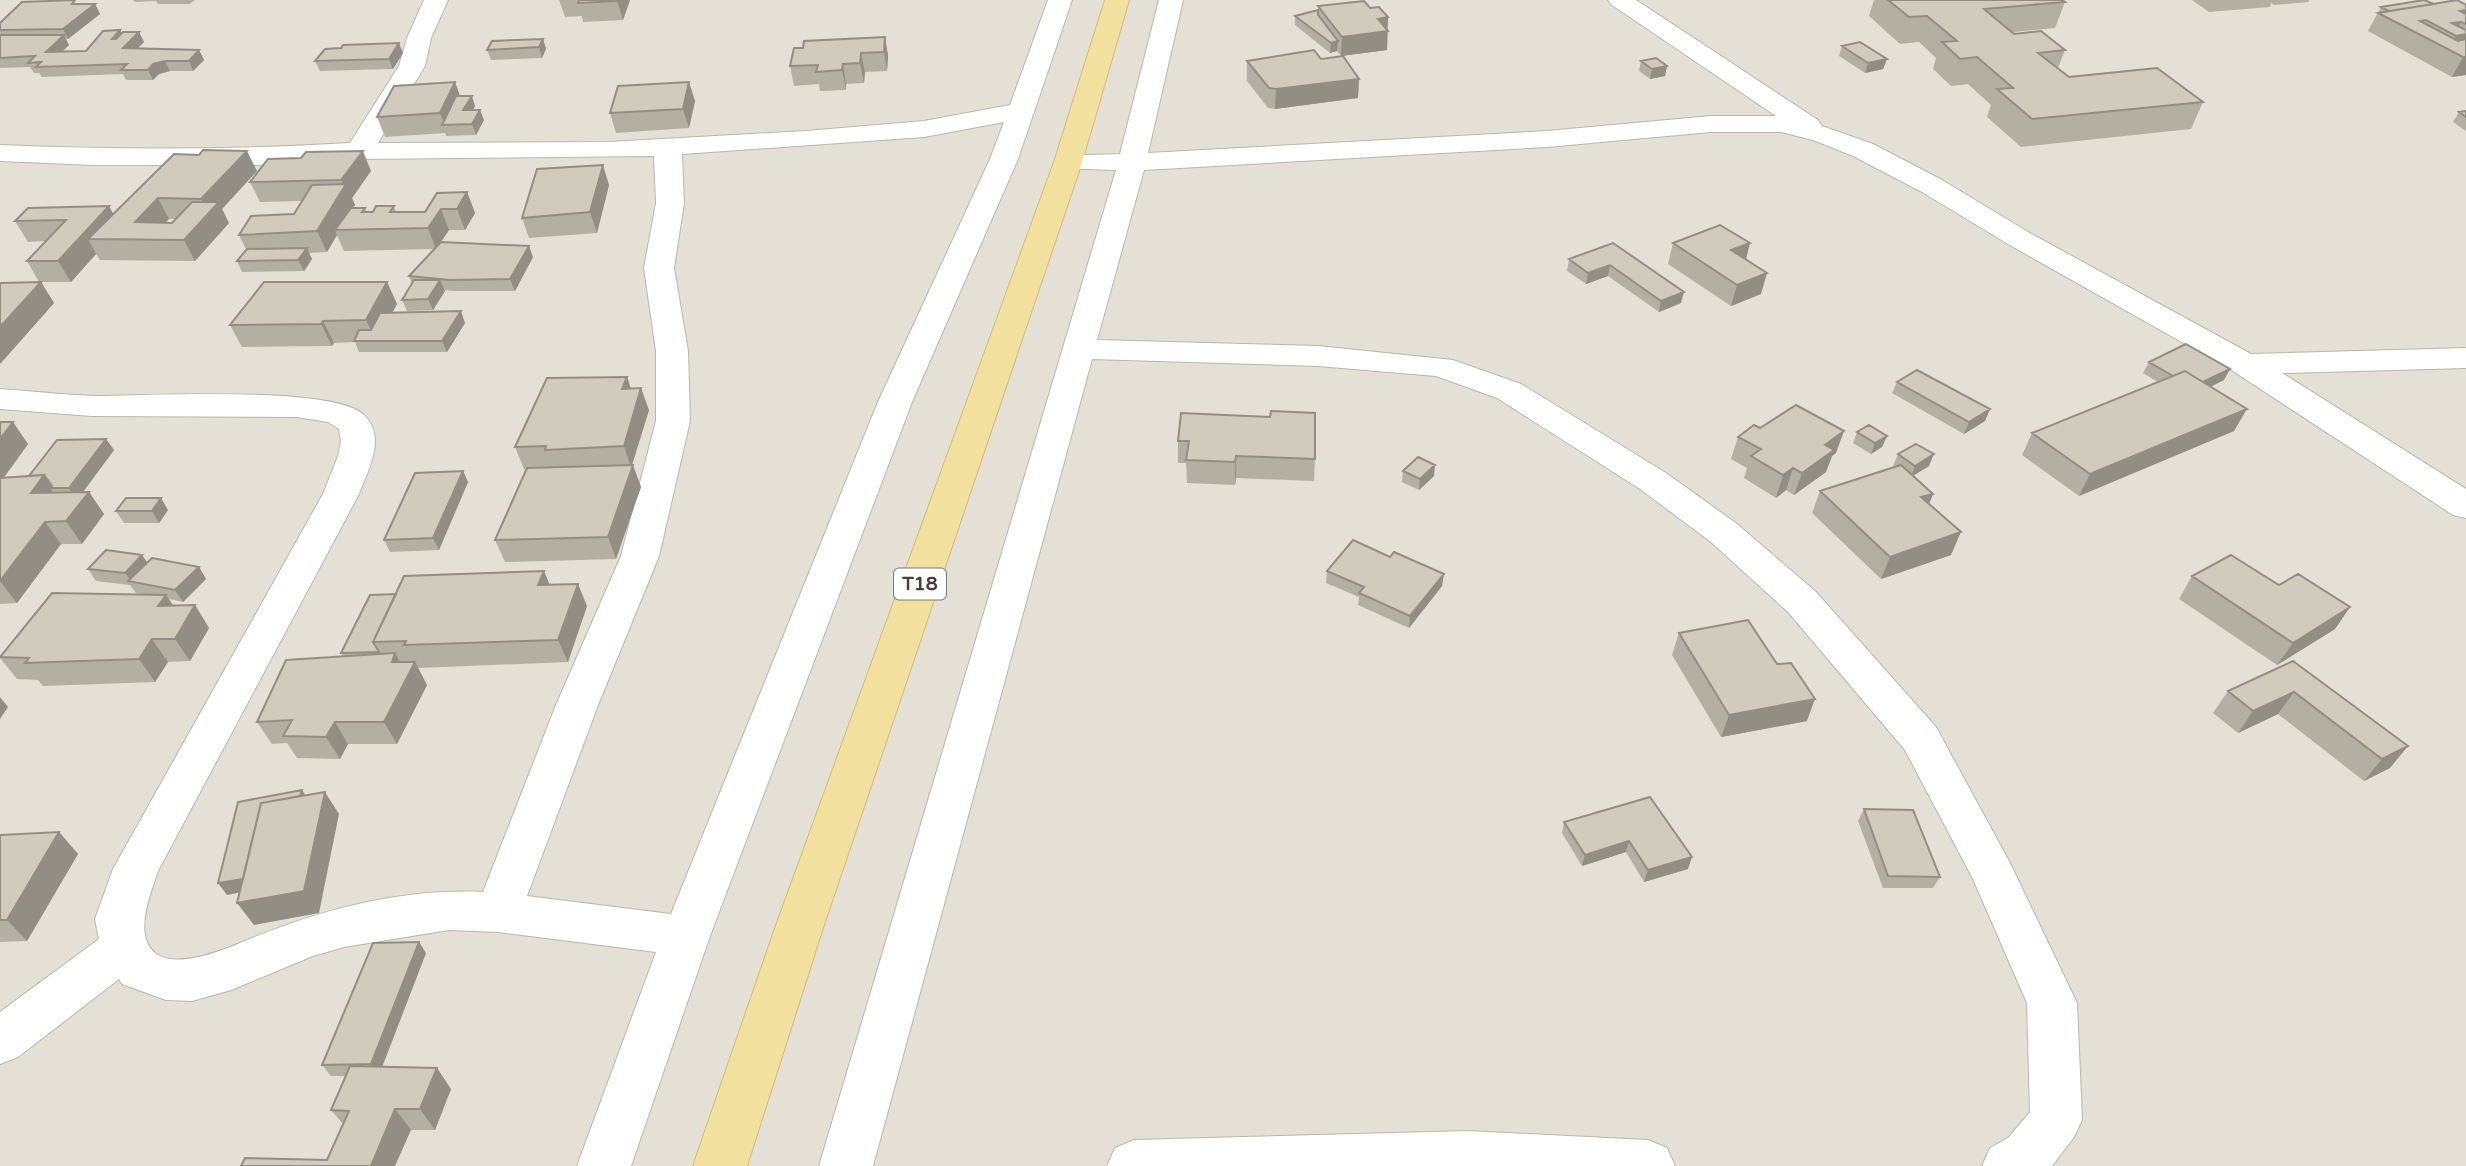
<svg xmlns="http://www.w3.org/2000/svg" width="2466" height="1166" font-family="'Varela Round',sans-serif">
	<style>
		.residential { fill: #e4e0d5 }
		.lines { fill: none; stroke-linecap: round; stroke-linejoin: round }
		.street-casing { stroke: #bbb6aa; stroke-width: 2 }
		.primary-casing { stroke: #d5bd70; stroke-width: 2 }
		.street { fill: #fff; fill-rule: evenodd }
		.primary { fill: #f2e09e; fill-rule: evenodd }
		.wall { fill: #b4afa3; fill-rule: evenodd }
		.shaded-wall { fill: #928e84 }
		.building { fill: #d1cbbd; stroke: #928e84; stroke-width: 2 }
		.labels { text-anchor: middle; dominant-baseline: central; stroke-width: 5; stroke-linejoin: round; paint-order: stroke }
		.shield { fill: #fff; stroke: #7b7972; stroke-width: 2 }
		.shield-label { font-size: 19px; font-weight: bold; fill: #433f36 }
	</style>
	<rect width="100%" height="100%" fill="#f1eee6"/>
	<path class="residential" d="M0 0H2466V1166H0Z"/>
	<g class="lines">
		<defs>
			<path id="street" d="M424 0H448L431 38 425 66 378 143 609 142 806 131 924 121 1010 105 1048 0H1072L1018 159 912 402 710 936 631 1166H577L656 952 498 932 449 930 344 947 313 956 231 990 192 1001 166 1000 122 984 119 979 18 1057 0 1064V1012L99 939 95 919 113 869 323 494 338 456 341 442 339 429 328 422 297 417 92 416 0 409V389C32 391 64 395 96 396 144 396 334 385 364 415 387 437 368 470 359 494L158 871C151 893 131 938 158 955 180 968 224 950 245 941 319 910 401 888 483 892L556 705 621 556 656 421V351L644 268 656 203 654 156 359 159 256 165H93L0 161V145C117 150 233 150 350 143L399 66 407 38ZM1004 122 990 159 878 402 671 914 527 896 598 705 659 556 690 421 688 351 674 268 684 203 682 154 924 137Z
				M1159 0H1183L1148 153 1547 131 1711 116H1776L1612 5 1608 0H1636L1818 120 1822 126 1873 144 1942 180 2028 232 2251 354 2466 348V368L2282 373 2466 489V518L2453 515 2233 371 2008 244 1922 192 1853 156 1813 140 1781 132H1711L1547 147 1144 170 1097 340 1318 346 1453 360 1521 384 1666 473 1737 524 1816 592 1936 727 2010 863 2077 1003 2082 1120 2074 1137 2052 1166H1982L1990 1148 2008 1138 2030 1112 2027 1003 1973 879 1905 750 1788 612 1711 542 1640 489 1497 398 1436 376 1318 366 1092 359 873 1166H819L1116 170 1058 168 1054 162 1058 156 1120 154Z
				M1468 1131 1648 1140 1667 1148 1675 1166H1107L1115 1148 1134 1140Z"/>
			<path id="primary" d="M1105 0H1129L1082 162 822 931 747 1166H693L774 931 1054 162Z"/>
		</defs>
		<use href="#street" class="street-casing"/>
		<use href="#primary" class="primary-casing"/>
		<use href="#street" class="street"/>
		<use href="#primary" class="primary"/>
	</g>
	<path class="wall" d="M133 0H195L190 4H158L156 1 135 2Z
		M559 0H630L623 20 583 22 582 16 565 17Z
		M1874 0H2062L2065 2 2055 28 2013 32 2065 50 2058 68 2069 77 2203 102 2191 129 2021 147 1987 117 1991 105 1968 84 1951 86 1933 69 1936 58 1919 42 1900 44 1869 16Z
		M2192 0H2309L2308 2 2274 5 2271 3 2270 7 2209 12Z
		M78 4H95L100 14 68 39H66L69 45 62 51H86L122 33 139 32 144 42 137 48 199 50 204 60 193 71H170L159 74 153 80H126L123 74 42 77 39 73H34L30 67 0 68V23Z
		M2434 4 2466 5V75L2452 77 2368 31 2381 7Z
		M1318 6 1370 8 1388 17 1387 50 1341 56 1337 51 1330 53 1295 25V16L1318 10Z
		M885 37 888 56 887 71 865 72 864 83 846 84V90L820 91 819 84 794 86 790 66 803 48Z
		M543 39 546 49 542 58 491 60 487 50Z
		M1842 46 1887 59 1883 69 1865 73 1839 56Z
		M403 53 393 69 320 71 315 61Z
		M1321 59 1359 79 1358 98 1275 109 1268 108 1247 81V61Z
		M1641 61 1667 66 1665 76 1650 79 1639 71Z
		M455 82 460 96 475 106 473 110 484 120 476 135 446 136 445 133 385 137 377 117Z
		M695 101 689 128 616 133 610 113Z
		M2466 111V131L2453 122 2459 112Z
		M174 154 257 171 222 209 229 223 195 261 100 260 96 254 71 282H41L54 303 0 364V283L39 282 27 261 45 241 28 242 15 221 109 206 113 214ZM169 219H175L172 223 166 222Z
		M371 171 352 198 355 205 353 208H365L367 212H373L394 206 396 212H425L467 192 475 213 465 230H449L441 242 533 257 515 291H455L444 290 445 291 433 310 407 311 402 300 412 284 409 276 434 249 344 251 337 235 327 252 309 253 312 259 304 271 242 272 237 261 246 249 239 235 294 214 302 201 260 202 250 182Z
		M609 185 597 233 529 238 522 218Z
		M1613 243 1681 303 1659 312 1608 276 1586 284 1567 271 1569 259Z
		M1673 243 1761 294 1731 306 1668 264Z
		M387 282 397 304 392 313 465 323 447 352H359L355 342 334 343 332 346 242 347 230 325Z
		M2149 362 2230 369 2224 380 2211 387 2234 431 2079 496 2022 455 2032 433 2158 382 2143 373Z
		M627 377 631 389 649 410 632 465 641 487 616 559 505 562 495 540 526 469H524L515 447Z
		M1897 382 1990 409 1985 421 1964 434 1892 393Z
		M1181 413 1315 459 1314 481 1236 478 1235 485 1187 483 1186 463H1178V441Z
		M0 422 28 444 4 477 29 476 106 439 114 450 83 492H89L104 514 82 544H61L17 603 0 604Z
		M1760 428 1836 453 1832 456 1826 472 1794 495 1786 490 1776 498 1744 478 1747 468 1731 459 1738 437Z
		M1857 432 1887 436 1882 447 1871 454 1853 443Z
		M1898 454 1929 466 1913 476 1933 494 1929 504 1951 555 1881 579 1812 513 1820 491 1896 467 1893 466Z
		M463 471 468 482 439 550 390 552 384 540Z
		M1403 471 1434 476 1419 490 1402 482Z
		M168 510 159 523H124L116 511Z
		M147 562 199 567 206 579 183 602 169 599 174 606 195 605 209 628 190 661 168 662 155 682 43 686 38 680 17 679 0 658V656L147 595 136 593 130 585 96 581 88 569Z
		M544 571 549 584 587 606 568 662 418 668 427 685 397 744H348L340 759 297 758 287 743 272 744 257 722 343 657 341 653 396 594Z
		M1327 571 1442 586 1409 628 1358 605 1359 597 1326 583Z
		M2192 576 2279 585 2350 607 2335 629 2277 665 2179 599Z
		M1679 633 1807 721 1721 737 1672 655Z
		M2293 661 2390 768 2364 781 2278 714 2238 733 2213 713 2228 691Z
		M1650 797 1688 869 1644 882 1626 852 1582 866 1562 833 1564 822Z
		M1864 809 1940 877 1933 888H1883L1858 821Z
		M59 832 78 854 27 941 0 942V835Z
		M426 953 382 1067 451 1089 435 1130H411L327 1160 343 1124 331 1110 346 1076H331L322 1065Z"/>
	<path class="shaded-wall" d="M618 0H630L623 20 617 1Z
		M95 4 100 14 68 39 63 29Z
		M2466 10V24L2461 22 2453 34 2447 31 2460 11Z
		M1388 17 1387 50 1341 56 1342 37 1378 19Z
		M120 30 125 40 112 39Z
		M139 32 144 42 128 58 123 48Z
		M2466 34V52L2448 49 2456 36Z
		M64 35 69 45 52 62 46 52Z
		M885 37 888 56 887 71 884 52Z
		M543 39 546 49 542 58 539 47Z
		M1338 41 1337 51 1330 53 1331 43Z
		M399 43 403 53 393 69 389 59Z
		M199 50 204 60 193 71 189 61Z
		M861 53 865 72 864 83 860 63Z
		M2463 57H2466V75L2452 77Z
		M1887 59 1883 69 1865 73 1868 63Z
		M165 61 170 71 159 74 153 80 148 70 153 64Z
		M843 64 846 84V90L842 70Z
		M1667 66 1665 76 1650 79 1652 69Z
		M1359 79 1358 98 1275 109 1276 89Z
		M455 82 462 102 445 125 440 113Z
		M689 82 695 101 689 128 683 109Z
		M472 96 475 106 467 121 463 110Z
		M480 110 484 120 476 135 472 124Z
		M247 151 257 171 222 209 229 223 195 261 184 240 208 214 201 199Z
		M363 151 371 171 352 198 355 205 340 230H335L337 235 327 252 317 231 344 186 341 180Z
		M603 165 609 185 597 233 590 212Z
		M467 192 475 213 465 230 457 209Z
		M158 198 169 219 149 240 135 222Z
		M109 206 120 227 88 239 96 254 71 282 58 261Z
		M441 209 449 230 436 249 428 228Z
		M1750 243 1745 264 1731 250Z
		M529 246 533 257 515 291 510 279Z
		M307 248 312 259 304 271 298 260Z
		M1610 265 1608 276 1586 284 1588 273Z
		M1767 273 1761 294 1731 306 1737 285Z
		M440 280 445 291 433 310 428 299Z
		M41 282 54 303 0 364V327Z
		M387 282 397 304 376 341 366 320Z
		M1684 292 1681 303 1659 312 1661 301Z
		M461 311 465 323 447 352 442 341Z
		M323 321 334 343 332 346 321 324Z
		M2230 369 2224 380 2186 398 2192 387Z
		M627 377 634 399 622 389Z
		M641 388 649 410 631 468 624 446Z
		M1990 409 1985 421 1964 434 1969 422Z
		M2247 409 2234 431 2079 496 2090 474Z
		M13 422 28 444 0 483V439Z
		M1844 431 1836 453 1832 456 1826 472 1794 495 1802 473 1825 445Z
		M1887 436 1882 447 1871 454 1875 443Z
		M106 439 114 450 77 500 69 488Z
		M1934 454 1929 466 1911 477 1915 466Z
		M1236 456V478L1235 485V462Z
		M633 465 641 487 616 559 608 537Z
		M1435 465 1434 476 1419 490 1420 479Z
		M1793 468 1786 490 1776 498 1783 475Z
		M463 471 468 482 439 550 433 538Z
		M44 475 53 488H50L58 500 31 493Z
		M89 492 104 514 82 544 66 521Z
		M1933 494 1924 516 1921 497Z
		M161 498 168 510 159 523 152 511Z
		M45 522 61 544 17 603 0 581Z
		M1961 532 1951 555 1881 579 1890 557Z
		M142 555 150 566 131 581 125 573Z
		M199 567 206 579 183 602 175 590Z
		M544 571 553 593 538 585Z
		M1444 574 1442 586 1409 628 1410 616Z
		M578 584 587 606 568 662 558 640Z
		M166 595 181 618 158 606Z
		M195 605 209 628 190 661 175 639Z
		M2350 607 2335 629 2277 665 2293 643Z
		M152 639 168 662 155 682 139 659Z
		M395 653 407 676 415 662 427 685 397 744 384 722 392 662Z
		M2294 692 2278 714 2238 733 2253 711Z
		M0 697 8 707 0 719Z
		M1815 699 1807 721 1721 737 1729 715Z
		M335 722 348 744 340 759 326 737Z
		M2408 746 2390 768 2364 781 2382 759Z
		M302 790 309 801 262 888 227 895 218 883Z
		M325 792 339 814 319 913 254 925 237 903Z
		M59 832 78 854 27 941 7 920Z
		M1629 841 1626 852 1582 866 1585 855Z
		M1692 857 1688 869 1644 882 1648 870Z
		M419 942 426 953 379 1075 371 1064Z
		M437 1068 451 1089 435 1130 420 1109Z
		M395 1109 411 1130 395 1166H371Z"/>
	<path class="building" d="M75 0 72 4H95L63 29 0 30V23L22 2Z
		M579 0H618L617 1 578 3Z
		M1888 0H2062L2065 2 1984 9 2014 34 2041 31 2065 50 2038 53 2069 77 2157 68 2203 102 2032 119 1997 89 2013 88 1977 57 1960 59 1942 42 1957 41 1927 16 1909 17Z
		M2424 0 2434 4 2389 11 2381 7Z
		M2457 0 2466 5V10L2460 11 2466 14V24L2461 22 2452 23 2466 30V34L2456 36 2426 20 2420 21 2458 41 2466 39V57H2463L2378 13Z
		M1364 1 1370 8 1379 7 1388 17 1378 19 1388 31 1342 37 1318 6Z
		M1318 10V15L1338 41 1331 43 1295 16Z
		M120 30 112 39H116L123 32H139L123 48 199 50 189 61H165L153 64 148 70H121L127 64 36 67 41 62 28 63 35 56 0 58V35H64L46 52 86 51 103 31Z
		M885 37 884 52 861 53 860 63 843 64 842 70 816 72 818 65 790 66 794 48H803L804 41Z
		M543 39 539 47 487 50 492 41Z
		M1860 42 1887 59 1868 63 1842 46Z
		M399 43 389 59 315 61 325 49 341 48 343 45Z
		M1314 50 1321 59 1343 56 1359 79 1276 89 1269 88 1247 61Z
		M1656 58 1667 66 1652 69 1641 61Z
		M455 82 440 113 377 117 394 86Z
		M689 82 683 109 610 113 618 86Z
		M456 96H472L463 110H480L472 124 442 125Z
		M2466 111V117L2459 112Z
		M203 150 247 151 201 199 158 198 135 222 172 223 192 202H219L184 240 88 239 174 154 199 155Z
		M363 151 341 180 250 182 268 159 301 158 306 152Z
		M603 165 590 212 522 218 537 169Z
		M346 184 317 231 239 235 251 216 294 214 312 185Z
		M467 192 457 209H441L428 228 335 230 351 208H365L362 212H373L376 206H394L390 212H425L437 193Z
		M109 206 58 261H27L66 220 15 221 28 208Z
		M1720 225 1750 243 1731 250 1767 273 1737 285 1673 243Z
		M441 242 529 246 510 279 450 280 409 276Z
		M1613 243 1684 292 1661 301 1610 265 1588 273 1569 259Z
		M307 248 298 260 237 261 247 249Z
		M414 280H440L428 299 402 300Z
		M41 282 0 327V283Z
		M264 282H387L366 320 323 321 321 324 230 325Z
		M461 311 442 341H354L359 330H371L380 313Z
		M2186 344 2230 369 2203 382 2185 371 2173 376 2149 362Z
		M1917 370 1990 409 1969 422 1897 382Z
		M2185 371 2247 409 2090 474 2032 433Z
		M627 377 622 389 641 388 624 446 545 450 546 446 515 447 547 378Z
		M1796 405 1844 431 1825 445 1834 450 1802 473 1793 468 1783 475 1751 456 1761 449 1738 437 1754 425 1760 428Z
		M1271 411 1315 413V459L1236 456 1235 462 1186 460 1189 441H1178L1181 413 1270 417Z
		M0 422H13L0 439Z
		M1869 425 1887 436 1875 443 1857 432Z
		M106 439 69 488H50L52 486 44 475 29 476 57 440Z
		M1916 444 1934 454 1915 466 1898 454Z
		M1418 457 1435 465 1420 479 1403 471Z
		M633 465 608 537 495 540 527 468Z
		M1901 465 1933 494 1921 497 1961 532 1890 557 1820 491Z
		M463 471 433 538 384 540 415 473Z
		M44 475 31 493 89 492 66 521 45 522 0 581V478Z
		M126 498H161L152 511H116Z
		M1353 540 1390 557 1394 552 1444 574 1410 616 1359 593 1364 587 1327 571Z
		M106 550 142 555 125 573 88 569Z
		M2231 555 2279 585 2298 574 2350 607 2293 643 2192 576Z
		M152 558 199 567 175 590 128 581Z
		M544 571 538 585 578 584 558 640 404 645 406 641 373 642 404 576Z
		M52 593 166 595 158 606 195 605 175 639H152L139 659 25 663 29 658 0 657Z
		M396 594 373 642 379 652 341 653 370 595Z
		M1748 620 1777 664 1791 663 1815 699 1729 715 1679 633Z
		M395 653 392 662H415L384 722H335L326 737 283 736 292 720 257 722 286 660Z
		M2293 661 2408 746 2382 759 2294 692 2253 711 2228 691Z
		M302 790 300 796 261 803 243 879 218 883 238 802Z
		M325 792 304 891 237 903 261 803Z
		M1650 797 1692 857 1648 870 1629 841 1585 855 1564 822Z
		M1864 809 1913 810 1940 877 1888 876Z
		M59 832 7 920H0V835Z
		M419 942 371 1064 322 1065 373 943Z
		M350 1066 437 1068 420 1109H395L371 1166H241L245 1158 327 1160 349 1111 331 1110Z"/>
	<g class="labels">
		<rect class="shield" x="894" y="568.5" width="52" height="31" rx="5"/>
		<g class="shield-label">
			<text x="920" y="584">T18</text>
		</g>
	</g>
</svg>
